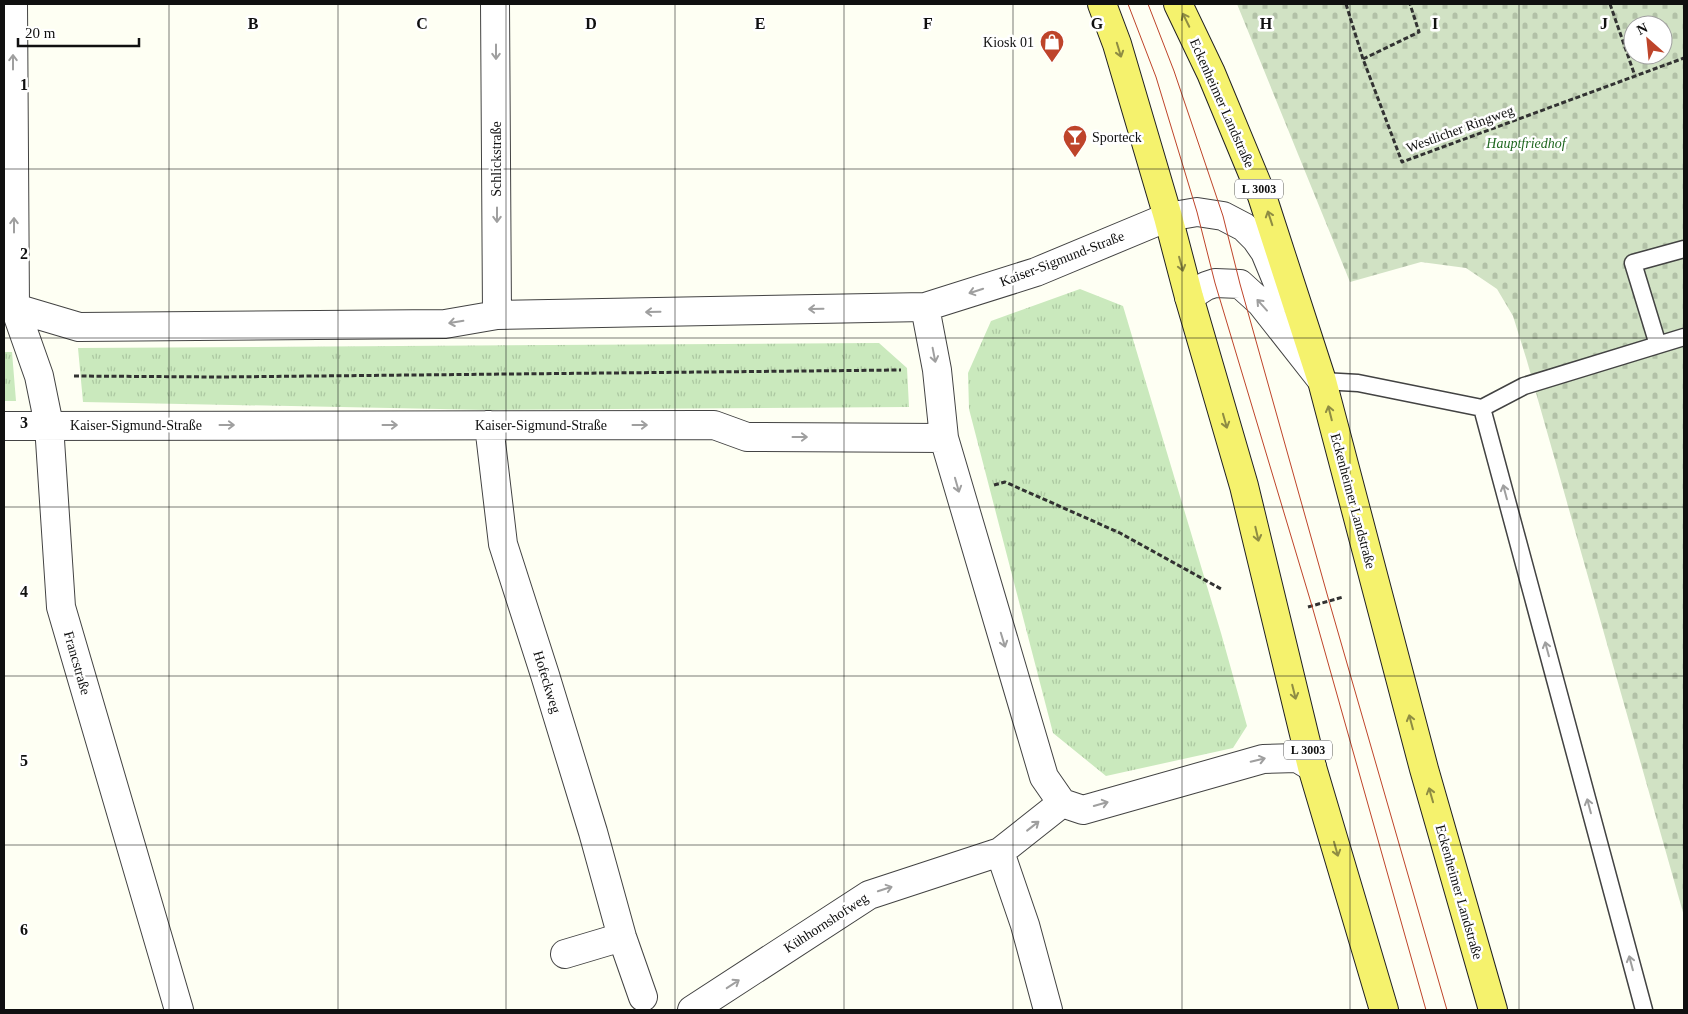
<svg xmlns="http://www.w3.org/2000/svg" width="1688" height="1014" font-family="'Times New Roman',serif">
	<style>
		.grass { fill: url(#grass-tufts) }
		.cemetery { fill: url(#cemetery-stones); fill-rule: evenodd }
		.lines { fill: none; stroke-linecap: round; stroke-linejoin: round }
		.lane-casing { stroke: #434343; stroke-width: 19 }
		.street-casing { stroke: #434343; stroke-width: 30 }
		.primary-casing { stroke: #212121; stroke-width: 30 }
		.path { stroke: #323232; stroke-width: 3; stroke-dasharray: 5 2.5; stroke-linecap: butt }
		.lane { stroke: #fff; stroke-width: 16 }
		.street { stroke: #fff; stroke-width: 28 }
		.primary { stroke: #f5f26d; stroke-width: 28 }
		.tram { stroke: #be442a; stroke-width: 1 }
		.oneway { stroke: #8e8c43 }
		.oneway2 { stroke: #9f9f9f }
		.grid { fill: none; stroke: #101010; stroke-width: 1; stroke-opacity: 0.55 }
		.labels { text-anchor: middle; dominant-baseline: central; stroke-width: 5; stroke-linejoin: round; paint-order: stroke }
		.shield { fill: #fff; stroke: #585858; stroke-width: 1 }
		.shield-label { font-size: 12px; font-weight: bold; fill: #101010 }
		.poi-label { font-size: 14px; fill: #101010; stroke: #fff; text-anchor: end }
		.street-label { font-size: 14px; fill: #101010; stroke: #fff }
		.park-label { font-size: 14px; font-style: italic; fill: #216822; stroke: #fff }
		.grid-label { font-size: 16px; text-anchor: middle; font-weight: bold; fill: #101010; stroke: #fff; stroke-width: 5; stroke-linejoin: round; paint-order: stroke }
	</style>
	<defs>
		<pattern id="grass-tufts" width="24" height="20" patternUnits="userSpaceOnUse" patternTransform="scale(1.25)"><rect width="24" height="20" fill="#cae9bd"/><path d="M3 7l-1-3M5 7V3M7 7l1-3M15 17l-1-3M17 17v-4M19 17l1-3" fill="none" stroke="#acc7a1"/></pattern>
		<pattern id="cemetery-stones" width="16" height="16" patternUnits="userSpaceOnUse" patternTransform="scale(1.25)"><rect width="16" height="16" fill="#d1e2c4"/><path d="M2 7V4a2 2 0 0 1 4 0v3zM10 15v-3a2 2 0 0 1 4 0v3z" fill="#b2c1a7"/></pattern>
	</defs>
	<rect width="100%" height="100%" fill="#fefff3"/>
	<path class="grass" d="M1080 289 1123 306 1221 633 1247 726 1233 748 1106 776 1053 733 969 409 968 373 991 321Z
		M879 343 907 368 909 407 489 410 83 402 78 348Z
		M4 352H12L16 401H4Z"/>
	<path class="cemetery" d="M1237 4H1684V916L1527 361 1513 316 1497 289 1466 268 1421 262 1350 282ZM1633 25H1663V55H1633Z"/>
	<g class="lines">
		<defs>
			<path id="lane" d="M1658 345 1633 263 1684 249
				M1322 381 1358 383 1482 408 1644 1010
				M1482 408 1524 386 1684 337"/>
			<path id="street" d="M13 4 15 308 39 376 49 425 61 607 179 1010
				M495 4 497 315
				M1189 297 1206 286 1215 283 1240 284 1261 303 1320 378
				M925 307 937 370 944 438 1044 777 1062 803 1083 810 1263 759 1297 758 1312 767
				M4 308H15L79 327 445 324 497 315 925 307 1036 272 1168 217 1197 212 1223 216 1244 227 1256 239 1265 252 1284 298
				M489 425 503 544 545 675 593 832 622 937 643 997
				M4 426 714 425 747 437 944 438
				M1000 852 1025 925 1048 1010
				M565 954 622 937
				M692 1010 869 895 1000 852 1062 803"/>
			<path id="primary" d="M1102 4 1117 44 1168 217 1189 297 1244 486 1312 767 1384 1010
				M1178 4 1211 73 1262 196 1322 381 1424 769 1493 1010"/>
		</defs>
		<use href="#lane" class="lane-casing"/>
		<use href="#street" class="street-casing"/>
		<use href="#primary" class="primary-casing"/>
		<path class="path" d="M1346 4 1363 59 1402 162 1684 58
			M1610 4 1635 76
			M1363 59 1419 32 1410 4
			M74 376 218 377 901 370
			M994 485 1005 482 1120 533 1223 590
			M1308 607 1343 597"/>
		<use href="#lane" class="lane"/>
		<use href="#street" class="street"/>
		<use href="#primary" class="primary"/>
		<path class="tram" d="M1128 4 1156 77 1197 212 1215 283 1312 606 1426 1010
			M1148 4 1174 71 1223 216 1240 284 1329 601 1447 1010"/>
	</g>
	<defs><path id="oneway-shaft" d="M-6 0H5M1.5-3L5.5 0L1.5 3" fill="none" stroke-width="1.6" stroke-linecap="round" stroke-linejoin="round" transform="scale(1.25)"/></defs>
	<g class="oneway">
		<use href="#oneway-shaft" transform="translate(1186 20) rotate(-116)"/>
		<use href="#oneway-shaft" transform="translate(1119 50) rotate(73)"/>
		<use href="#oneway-shaft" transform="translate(1270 218) rotate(-108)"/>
		<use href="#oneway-shaft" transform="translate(1181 264) rotate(75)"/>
		<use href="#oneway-shaft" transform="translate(1330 413) rotate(-104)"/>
		<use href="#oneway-shaft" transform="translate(1225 421) rotate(74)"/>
		<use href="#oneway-shaft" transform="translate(1257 534) rotate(77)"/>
		<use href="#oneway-shaft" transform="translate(1294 692) rotate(76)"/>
		<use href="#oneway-shaft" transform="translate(1411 722) rotate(-105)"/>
		<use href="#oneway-shaft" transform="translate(1431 795) rotate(-106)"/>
		<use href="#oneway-shaft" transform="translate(1336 849) rotate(74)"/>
	</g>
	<g class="oneway2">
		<use href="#oneway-shaft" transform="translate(496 52) rotate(90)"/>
		<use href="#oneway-shaft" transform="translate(13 62) rotate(-90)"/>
		<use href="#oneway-shaft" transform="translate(497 215) rotate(90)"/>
		<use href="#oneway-shaft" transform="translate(14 225) rotate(-90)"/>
		<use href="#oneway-shaft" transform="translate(976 291) rotate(162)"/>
		<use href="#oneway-shaft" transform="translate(1262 305) rotate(-132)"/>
		<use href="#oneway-shaft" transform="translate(816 309) rotate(179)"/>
		<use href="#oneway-shaft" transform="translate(653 312) rotate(179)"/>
		<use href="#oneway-shaft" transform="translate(456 322) rotate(171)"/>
		<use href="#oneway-shaft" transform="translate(934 355) rotate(79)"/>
		<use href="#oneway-shaft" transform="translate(227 425)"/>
		<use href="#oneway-shaft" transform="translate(390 425)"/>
		<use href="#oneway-shaft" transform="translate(640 425)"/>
		<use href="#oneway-shaft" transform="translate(800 437)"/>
		<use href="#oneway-shaft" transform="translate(957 485) rotate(74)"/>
		<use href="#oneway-shaft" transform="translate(1505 492) rotate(-105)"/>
		<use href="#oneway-shaft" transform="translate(1003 640) rotate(73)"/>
		<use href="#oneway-shaft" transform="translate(1547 649) rotate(-105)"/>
		<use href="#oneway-shaft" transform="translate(1258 760) rotate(-13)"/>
		<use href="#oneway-shaft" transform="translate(1101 804) rotate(-16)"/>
		<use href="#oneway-shaft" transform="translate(1589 806) rotate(-105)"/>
		<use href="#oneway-shaft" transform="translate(1033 826) rotate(-38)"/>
		<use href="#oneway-shaft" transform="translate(885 889) rotate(-18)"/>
		<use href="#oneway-shaft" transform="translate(1631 963) rotate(-105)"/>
		<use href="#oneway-shaft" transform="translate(733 984) rotate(-33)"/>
	</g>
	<path class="grid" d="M169 4V1010M338 4V1010M506 4V1010M675 4V1010M844 4V1010M1013 4V1010M1182 4V1010M1350 4V1010M1519 4V1010M4 169H1684M4 338H1684M4 507H1684M4 676H1684M4 845H1684"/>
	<defs>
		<symbol id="shop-pin" viewBox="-11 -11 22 30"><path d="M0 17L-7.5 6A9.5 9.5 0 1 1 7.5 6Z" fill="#be442a" stroke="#fff"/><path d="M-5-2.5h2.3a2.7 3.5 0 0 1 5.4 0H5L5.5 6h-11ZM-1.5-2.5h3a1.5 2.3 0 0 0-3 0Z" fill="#fff"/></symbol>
		<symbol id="bar-pin" viewBox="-11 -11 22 30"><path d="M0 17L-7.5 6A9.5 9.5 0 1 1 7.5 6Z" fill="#be442a" stroke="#fff"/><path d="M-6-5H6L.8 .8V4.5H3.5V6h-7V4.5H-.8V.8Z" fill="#fff"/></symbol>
	</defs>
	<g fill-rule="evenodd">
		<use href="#shop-pin" x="1038" y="28" width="28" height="38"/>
		<use href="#bar-pin" x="1061" y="123" width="28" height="38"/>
	</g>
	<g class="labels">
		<g class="shield">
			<rect x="1235" y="179.5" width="48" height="19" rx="4"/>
			<rect x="1284" y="740.5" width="48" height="19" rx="4"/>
		</g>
		<g class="shield-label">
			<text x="1259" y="189">L 3003</text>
			<text x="1308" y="750">L 3003</text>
		</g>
		<g class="poi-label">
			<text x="1034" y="42">Kiosk 01</text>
			<text x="1092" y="137" text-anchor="start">Sporteck</text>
		</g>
		<g class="street-label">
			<text transform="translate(1222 103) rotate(66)">Eckenheimer Landstraße</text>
			<text transform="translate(1460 129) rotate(-20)">Westlicher Ringweg</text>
			<text transform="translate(496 159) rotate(-90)">Schlickstraße</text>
			<text transform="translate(1062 259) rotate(-21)">Kaiser-Sigmund-Straße</text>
			<text x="136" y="425">Kaiser-Sigmund-Straße</text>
			<text x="541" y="425">Kaiser-Sigmund-Straße</text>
			<text transform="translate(1353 501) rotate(75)">Eckenheimer Landstraße</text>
			<text transform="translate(77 663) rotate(74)">Francstraße</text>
			<text transform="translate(547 682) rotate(73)">Hofeckweg</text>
			<text transform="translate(1459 892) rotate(74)">Eckenheimer Landstraße</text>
			<text transform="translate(826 923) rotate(-33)">Kühhornshofweg</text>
		</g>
		<g class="park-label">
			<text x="1526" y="143">Hauptfriedhof</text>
		</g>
	</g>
	<g class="grid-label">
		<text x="253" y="29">B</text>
		<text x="422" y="29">C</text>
		<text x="591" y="29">D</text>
		<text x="760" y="29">E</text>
		<text x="928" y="29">F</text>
		<text x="1097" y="29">G</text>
		<text x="1266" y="29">H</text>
		<text x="1435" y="29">I</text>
		<text x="1604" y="29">J</text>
		<text x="24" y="90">1</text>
		<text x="24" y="259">2</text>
		<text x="24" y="428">3</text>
		<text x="24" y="597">4</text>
		<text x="24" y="766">5</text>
		<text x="24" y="935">6</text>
	</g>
	<rect width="1688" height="1014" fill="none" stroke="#101010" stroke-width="10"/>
	<g transform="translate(1648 40) rotate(333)"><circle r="24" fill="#ffffff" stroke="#9f9f9f"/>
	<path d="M0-4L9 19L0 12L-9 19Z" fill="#be442a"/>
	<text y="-8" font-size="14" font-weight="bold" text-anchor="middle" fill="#101010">N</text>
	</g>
	<path d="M18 38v8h121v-8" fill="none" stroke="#101010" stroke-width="2.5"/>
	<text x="25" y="38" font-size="15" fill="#101010" stroke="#ffffff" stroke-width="4" paint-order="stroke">20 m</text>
</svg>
